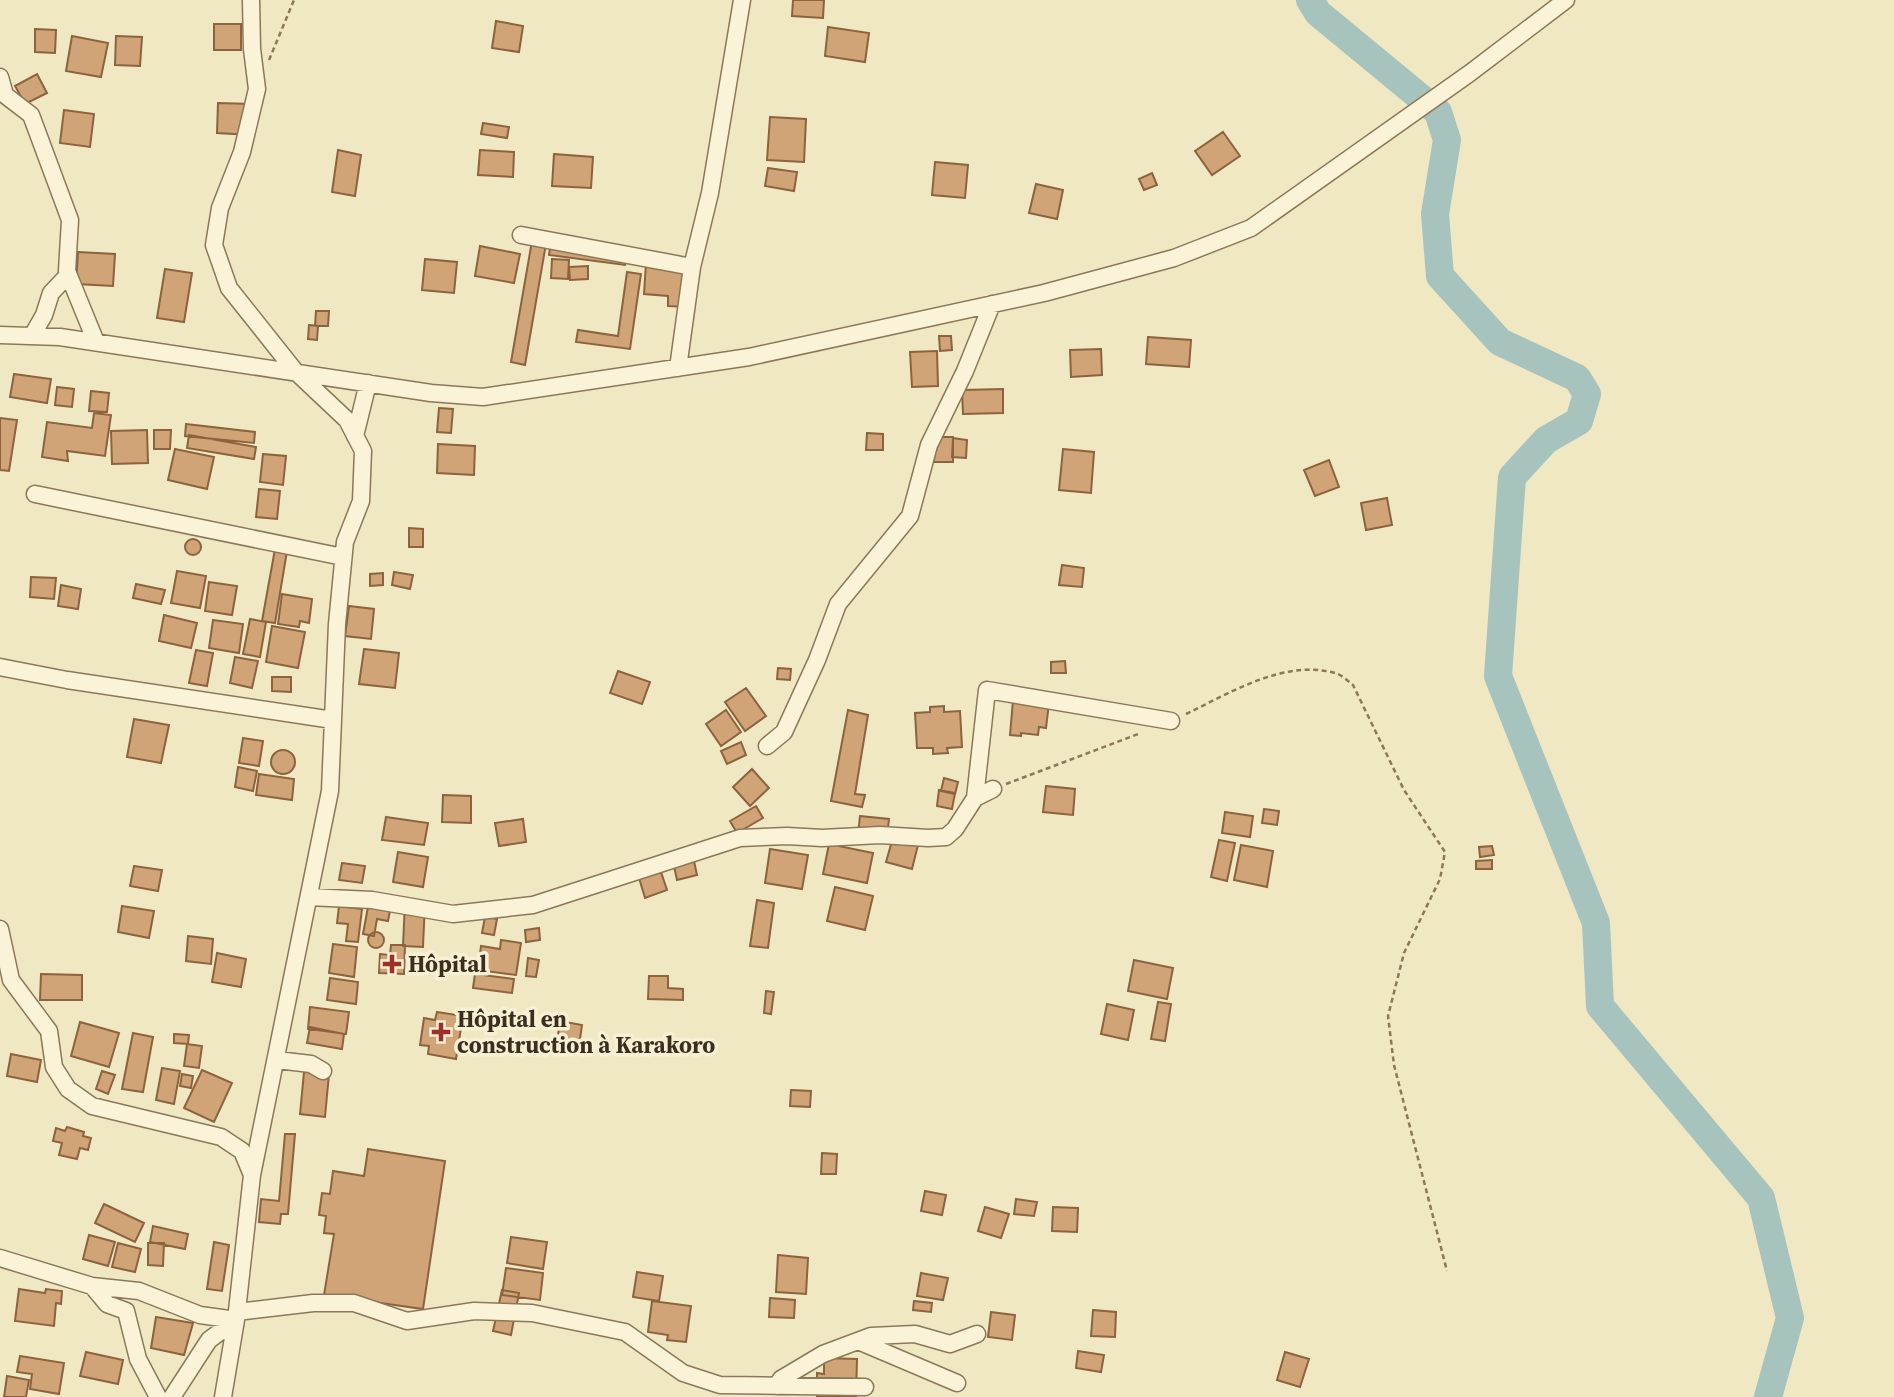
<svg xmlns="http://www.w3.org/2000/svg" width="1894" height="1397" font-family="'Source Serif 4',serif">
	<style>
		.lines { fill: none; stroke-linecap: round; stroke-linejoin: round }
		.river { stroke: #a6c3bd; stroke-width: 28 }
		.building { fill: #d0a477; stroke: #8c633d; stroke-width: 2 }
		.street-casing { stroke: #8c7859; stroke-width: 19 }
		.path { stroke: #8c7859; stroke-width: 2.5; stroke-dasharray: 5 3.5; stroke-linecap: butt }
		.street { stroke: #faf3d7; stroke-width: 16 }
		.poi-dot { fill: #9e2f26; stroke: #f7f0d4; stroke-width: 2.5 }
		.labels { text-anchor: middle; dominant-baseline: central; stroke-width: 7; stroke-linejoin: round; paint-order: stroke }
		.poi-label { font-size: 23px; font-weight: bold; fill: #3b2e1e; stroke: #f7f0d4; text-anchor: start }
	</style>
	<rect width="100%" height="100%" fill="#f0e7c3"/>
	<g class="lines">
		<path class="river" d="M1310 0 1318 13 1438 112 1447 140 1435 214 1440 276 1500 342 1577 378 1587 394 1579 421 1546 440 1512 477 1498 676 1596 923 1600 1006 1761 1198 1790 1318 1768 1397"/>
	</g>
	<path class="building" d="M793 0H824L823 18 792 16Z
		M496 21 523 26 519 52 492 48Z
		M214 24H241V50H214Z
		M828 27 869 33 865 62 825 56Z
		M35 29 56 30 55 53 35 52Z
		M72 36 108 43 101 77 66 71Z
		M116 36 142 37 140 66 115 65Z
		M37 74 47 93 25 104 15 86Z
		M218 103 252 104 251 135 217 133Z
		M64 110 94 114 90 147 60 143Z
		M770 117 806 119 804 162 767 160Z
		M483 123 509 127 507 138 481 134Z
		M1223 132 1240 156 1212 175 1195 151Z
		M338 150 361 155 355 196 332 192Z
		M480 150 514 152 513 177 478 175Z
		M554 154 593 157 591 188 552 186Z
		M935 162 968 165 965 198 932 195Z
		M768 168 797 172 794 191 765 186Z
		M1152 173 1157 185 1144 190 1139 179Z
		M1036 184 1063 190 1057 219 1029 213Z
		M533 235 547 238 525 365 511 362Z
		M551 241 627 251 625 265 549 255Z
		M480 246 520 254 514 283 475 276Z
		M78 252 115 254 113 286 76 284Z
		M425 259 457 262 454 293 422 290Z
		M552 259 569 260 568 279 551 278Z
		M646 263 690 265 688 307 668 306V296L644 294Z
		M588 266V279L570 280 569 267Z
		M165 269 192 273 184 322 157 318Z
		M627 272 641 274 630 349 576 342 578 330 618 336Z
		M316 311H329L328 326H315Z
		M309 325 318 326 317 340 308 339Z
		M939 336H951L952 350 940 351Z
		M1148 337 1191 340 1189 367 1146 364Z
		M1101 349 1102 375 1071 377 1070 350Z
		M937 351 938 386 912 387 910 352Z
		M14 374 51 379 47 403 10 397Z
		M57 387 74 389 72 407 55 405Z
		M1003 389V413L963 414 962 390Z
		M91 391 109 393 107 412 89 411Z
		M439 408 453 409 451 433 437 432Z
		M94 413 111 415 105 456 67 451 68 461 42 457 47 422 92 428Z
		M0 418 17 420 9 471 0 470Z
		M186 424 255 432 254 443 185 436Z
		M147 430 148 463 112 464 111 431Z
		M154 430H171L170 449H154Z
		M867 433 883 434V450H866Z
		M189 435 256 447 254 459 187 448Z
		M935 437H953V462H934Z
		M953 438 967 440 966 458 952 457Z
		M438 444 475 446 474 475 437 473Z
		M175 449 214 457 207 489 168 480Z
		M1063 449 1094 452 1091 493 1059 490Z
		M263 454 286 456 283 485 260 482Z
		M1329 460 1339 487 1315 496 1304 470Z
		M259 489 280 491 277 519 256 517Z
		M1387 498 1392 525 1366 530 1361 503Z
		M409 528 423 529V547H409Z
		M185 547a8 8 0 1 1 16 0a8 8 0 1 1-16 0Z
		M275 549 287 551 275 623 262 621Z
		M1062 565 1084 568 1082 587 1059 585Z
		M177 571 206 576 200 608 171 603Z
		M394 572 413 575 410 589 392 585Z
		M383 573V585L370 586V574Z
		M31 577 56 578 54 599 30 597Z
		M209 582 237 586 232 615 205 611Z
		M136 584 165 590 161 604 133 598Z
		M61 585 81 589 78 609 58 606Z
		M282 594 312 599 309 623 300 621 299 627 278 624Z
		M349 606 374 609 371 639 345 636Z
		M164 615 197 623 191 648 159 641Z
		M250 619 266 622 260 657 243 654Z
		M213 620 243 624 239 653 209 648Z
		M272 626 305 632 298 668 266 662Z
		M364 649 399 653 395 688 359 684Z
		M196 650 213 653 207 686 189 683Z
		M235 657 258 661 252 688 230 683Z
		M1065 661 1066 673H1051V662Z
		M778 668 791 669 790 680 777 679Z
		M618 671 650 682 642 704 610 693Z
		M272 677H291V692L272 691Z
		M746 688 766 716 745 731 725 702Z
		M1013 700 1049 703 1046 728 1039 727 1038 735 1021 733V736L1010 735Z
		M944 706V712L960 711 962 747 947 748 948 753 933 754V748H917L915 713 930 712V707Z
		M726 710 741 732 721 746 706 724Z
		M848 710 868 715 855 794 865 795 862 807 831 801Z
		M134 719 169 725 161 763 127 757Z
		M243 738 263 741 259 766 239 763Z
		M741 742 746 755 727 764 721 751Z
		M271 762a12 12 0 1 1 24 0a12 12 0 1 1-24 0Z
		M238 767 257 771 253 791 235 787Z
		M752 769 769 788 750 806 733 787Z
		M259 774 294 779 292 800 256 795Z
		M944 778 958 782 955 794 941 791Z
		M1046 786 1075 789 1073 815 1043 812Z
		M939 790 955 793 952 809 937 806Z
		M443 795 471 796V823L442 822Z
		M756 806 763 818 737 833 730 821Z
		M1264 809 1279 811 1277 825 1262 823Z
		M1225 812 1253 816 1250 837 1222 833Z
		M860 816 889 819 887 837 858 834Z
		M386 817 428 823 424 845 382 840Z
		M523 819 526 842 499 846 495 823Z
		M894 834 919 841 912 869 886 862Z
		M1219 840 1235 843 1227 881 1211 877Z
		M829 844 873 853 867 883 823 874Z
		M1241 845 1273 851 1267 887 1234 880Z
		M1492 846 1494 855 1480 857 1479 847Z
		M770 849 808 855 802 889 765 883Z
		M398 852 428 857 423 887 393 882Z
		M1492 860V869H1476V861Z
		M694 861 697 875 677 880 674 866Z
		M342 863 365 866 362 883 339 880Z
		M134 866 162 870 158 891 130 886Z
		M661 872 667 890 645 898 639 878Z
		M835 887 873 896 865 930 827 921Z
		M370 896 392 900 388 921 377 919 374 936 363 934Z
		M757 900 774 903 768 948 750 946Z
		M405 901 425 902 423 947 403 946Z
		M122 906 154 911 149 938 118 932Z
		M339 906 362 909 358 942 346 941 348 924 337 923Z
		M485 917 497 919 494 935 482 933Z
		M539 928 540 940 526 942 525 930Z
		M368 940a8 8 0 1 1 16 0a8 8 0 1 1-16 0Z
		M188 936 213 939 211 964 186 961Z
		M501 940 521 943 516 975 478 970 481 946 500 949Z
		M333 944 357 947 354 977 329 973Z
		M391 945H405L404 974 379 973 380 954 390 955Z
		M217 953 246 959 241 987 212 982Z
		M528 958 539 960 536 977 526 976Z
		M1134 960 1173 968 1167 999 1128 991Z
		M41 974 82 975V1000H40Z
		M475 974 514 979 512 993 473 988Z
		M649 976H668V988L683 989V1000L648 999Z
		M330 978 358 982 356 1004 327 1000Z
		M766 991 774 992 771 1014 764 1013Z
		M1158 1002 1171 1004 1165 1041 1151 1039Z
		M1107 1004 1134 1010 1128 1040 1101 1034Z
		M310 1007 349 1012 346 1034 308 1029Z
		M437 1012 463 1016 456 1059 428 1054 429 1046 420 1045 424 1018 435 1020Z
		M560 1021 582 1025 579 1046 557 1042Z
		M80 1022 119 1033 109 1067 71 1056Z
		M310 1027 344 1034 342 1049 307 1043Z
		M133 1033 153 1037 143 1092 122 1089Z
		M174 1034 189 1035 188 1044 174 1043Z
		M187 1044 202 1046 199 1068 184 1066Z
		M11 1054 41 1060 37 1082 7 1076Z
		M162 1068 180 1071 174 1104 156 1100Z
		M202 1070 232 1083 214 1122 184 1108Z
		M102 1071 115 1075 108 1094 96 1089Z
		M304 1072 329 1074 325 1117 300 1114Z
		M182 1074 193 1076 191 1088 180 1086Z
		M791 1090 811 1091 810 1107 790 1106Z
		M67 1127 84 1132 83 1136 91 1138 88 1150 80 1148 77 1159 59 1155 62 1143 53 1141 56 1128 65 1131Z
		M285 1134H295L288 1214H281L280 1224 259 1222 261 1199 279 1201Z
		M368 1149 445 1161 423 1309 324 1295 334 1234 324 1233 326 1216 319 1215 322 1193 330 1194 333 1171 364 1176Z
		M822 1153 837 1154 836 1174H821Z
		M925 1191 946 1195 942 1215 921 1211Z
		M1016 1199 1037 1202 1034 1216 1014 1214Z
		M104 1204 144 1223 135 1242 95 1223Z
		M985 1207 1009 1214 1001 1238 978 1231Z
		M1053 1207 1078 1208 1077 1232 1052 1231Z
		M153 1226 188 1234 185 1249 150 1242Z
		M89 1235 115 1242 108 1266 83 1259Z
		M511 1237 547 1242 543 1269 507 1263Z
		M214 1242 229 1245 222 1291 207 1289Z
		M118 1243 141 1249 135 1272 112 1267Z
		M148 1243H164L163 1266 148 1265Z
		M778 1255 808 1258 806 1294 776 1292Z
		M506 1268 543 1273 540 1300 502 1295Z
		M637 1272 663 1276 659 1301 633 1297Z
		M921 1273 948 1278 943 1300 917 1296Z
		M19 1289 45 1293 46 1289 62 1291 61 1304 56 1303 54 1326 15 1321Z
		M502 1290 519 1293 511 1335 493 1331Z
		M770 1298 795 1300 794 1318 769 1317Z
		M652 1301 691 1306 686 1342 667 1340 668 1335 648 1332Z
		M914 1301 932 1303 931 1312 913 1310Z
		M1093 1310 1116 1312 1115 1337 1091 1336Z
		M991 1312 1015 1315 1012 1340 988 1337Z
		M156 1317 193 1323 184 1355 151 1348Z
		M1078 1351 1104 1355 1101 1372 1076 1368Z
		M86 1352 123 1360 118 1384 80 1376Z
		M1285 1352 1309 1359 1300 1387 1277 1380Z
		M20 1356 64 1363 59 1394 30 1389 32 1374 17 1372Z
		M824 1358 857 1359 856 1397H817V1373L824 1374Z
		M7 1376 29 1380 26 1397H4Z"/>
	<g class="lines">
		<defs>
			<path id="street" d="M0 77 5 95 31 115 70 220 67 271 96 342
				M521 235 692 267
				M0 335 60 337 431 393 483 397 749 357 1044 293 1174 258 1251 228 1470 73 1566 0
				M32 336 44 315 51 293 68 275
				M678 368 692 267 710 193 742 0
				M355 436 368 383
				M35 494 343 557
				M0 667 67 680 333 720
				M767 746 784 732 817 660 838 604 910 516 929 445 965 371 992 304
				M975 798 987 690 1171 721
				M309 897 372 900 453 914 533 905 740 838 787 836 822 838 880 835 928 838 946 837 955 829 975 798 993 789
				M0 929 11 980 49 1031 54 1067 68 1089 92 1106 221 1137 242 1151 252 1175
				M277 1060 311 1064 323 1071
				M0 1258 92 1286 139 1291 200 1315 236 1320
				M92 1286 107 1304 126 1311 138 1359 158 1397
				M237 1312 313 1303H354L407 1321 474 1311 532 1313 625 1332 683 1373 720 1385 865 1387
				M858 1341 957 1383
				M777 1386 781 1379 823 1354 871 1336 915 1334 950 1344 977 1334
				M172 1397 209 1340 236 1320
				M223 1397 236 1320 252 1175 330 791 337 624 345 542 361 501 363 451 347 420 295 371 229 288 214 245 220 208 242 152 257 89 252 49 251 0"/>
		</defs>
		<use href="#street" class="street-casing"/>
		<path class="path" d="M269 60 294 0
			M1186 714C1230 693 1284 659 1335 673 1342 675 1348 681 1353 685L1404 790 1445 852 1440 879 1404 953 1388 1016 1394 1065 1447 1271
			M1006 784 1141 733"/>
		<use href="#street" class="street"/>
	</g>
	<g class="poi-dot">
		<path d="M388.5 953.5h7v7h7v7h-7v7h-7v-7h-7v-7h7z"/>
		<path d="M437.5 1021.5h7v7h7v7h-7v7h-7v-7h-7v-7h7z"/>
	</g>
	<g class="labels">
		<g class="poi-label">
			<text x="408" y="964">Hôpital</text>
			<text x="457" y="1019">Hôpital en<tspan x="457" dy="26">construction à Karakoro</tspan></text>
		</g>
	</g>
</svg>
